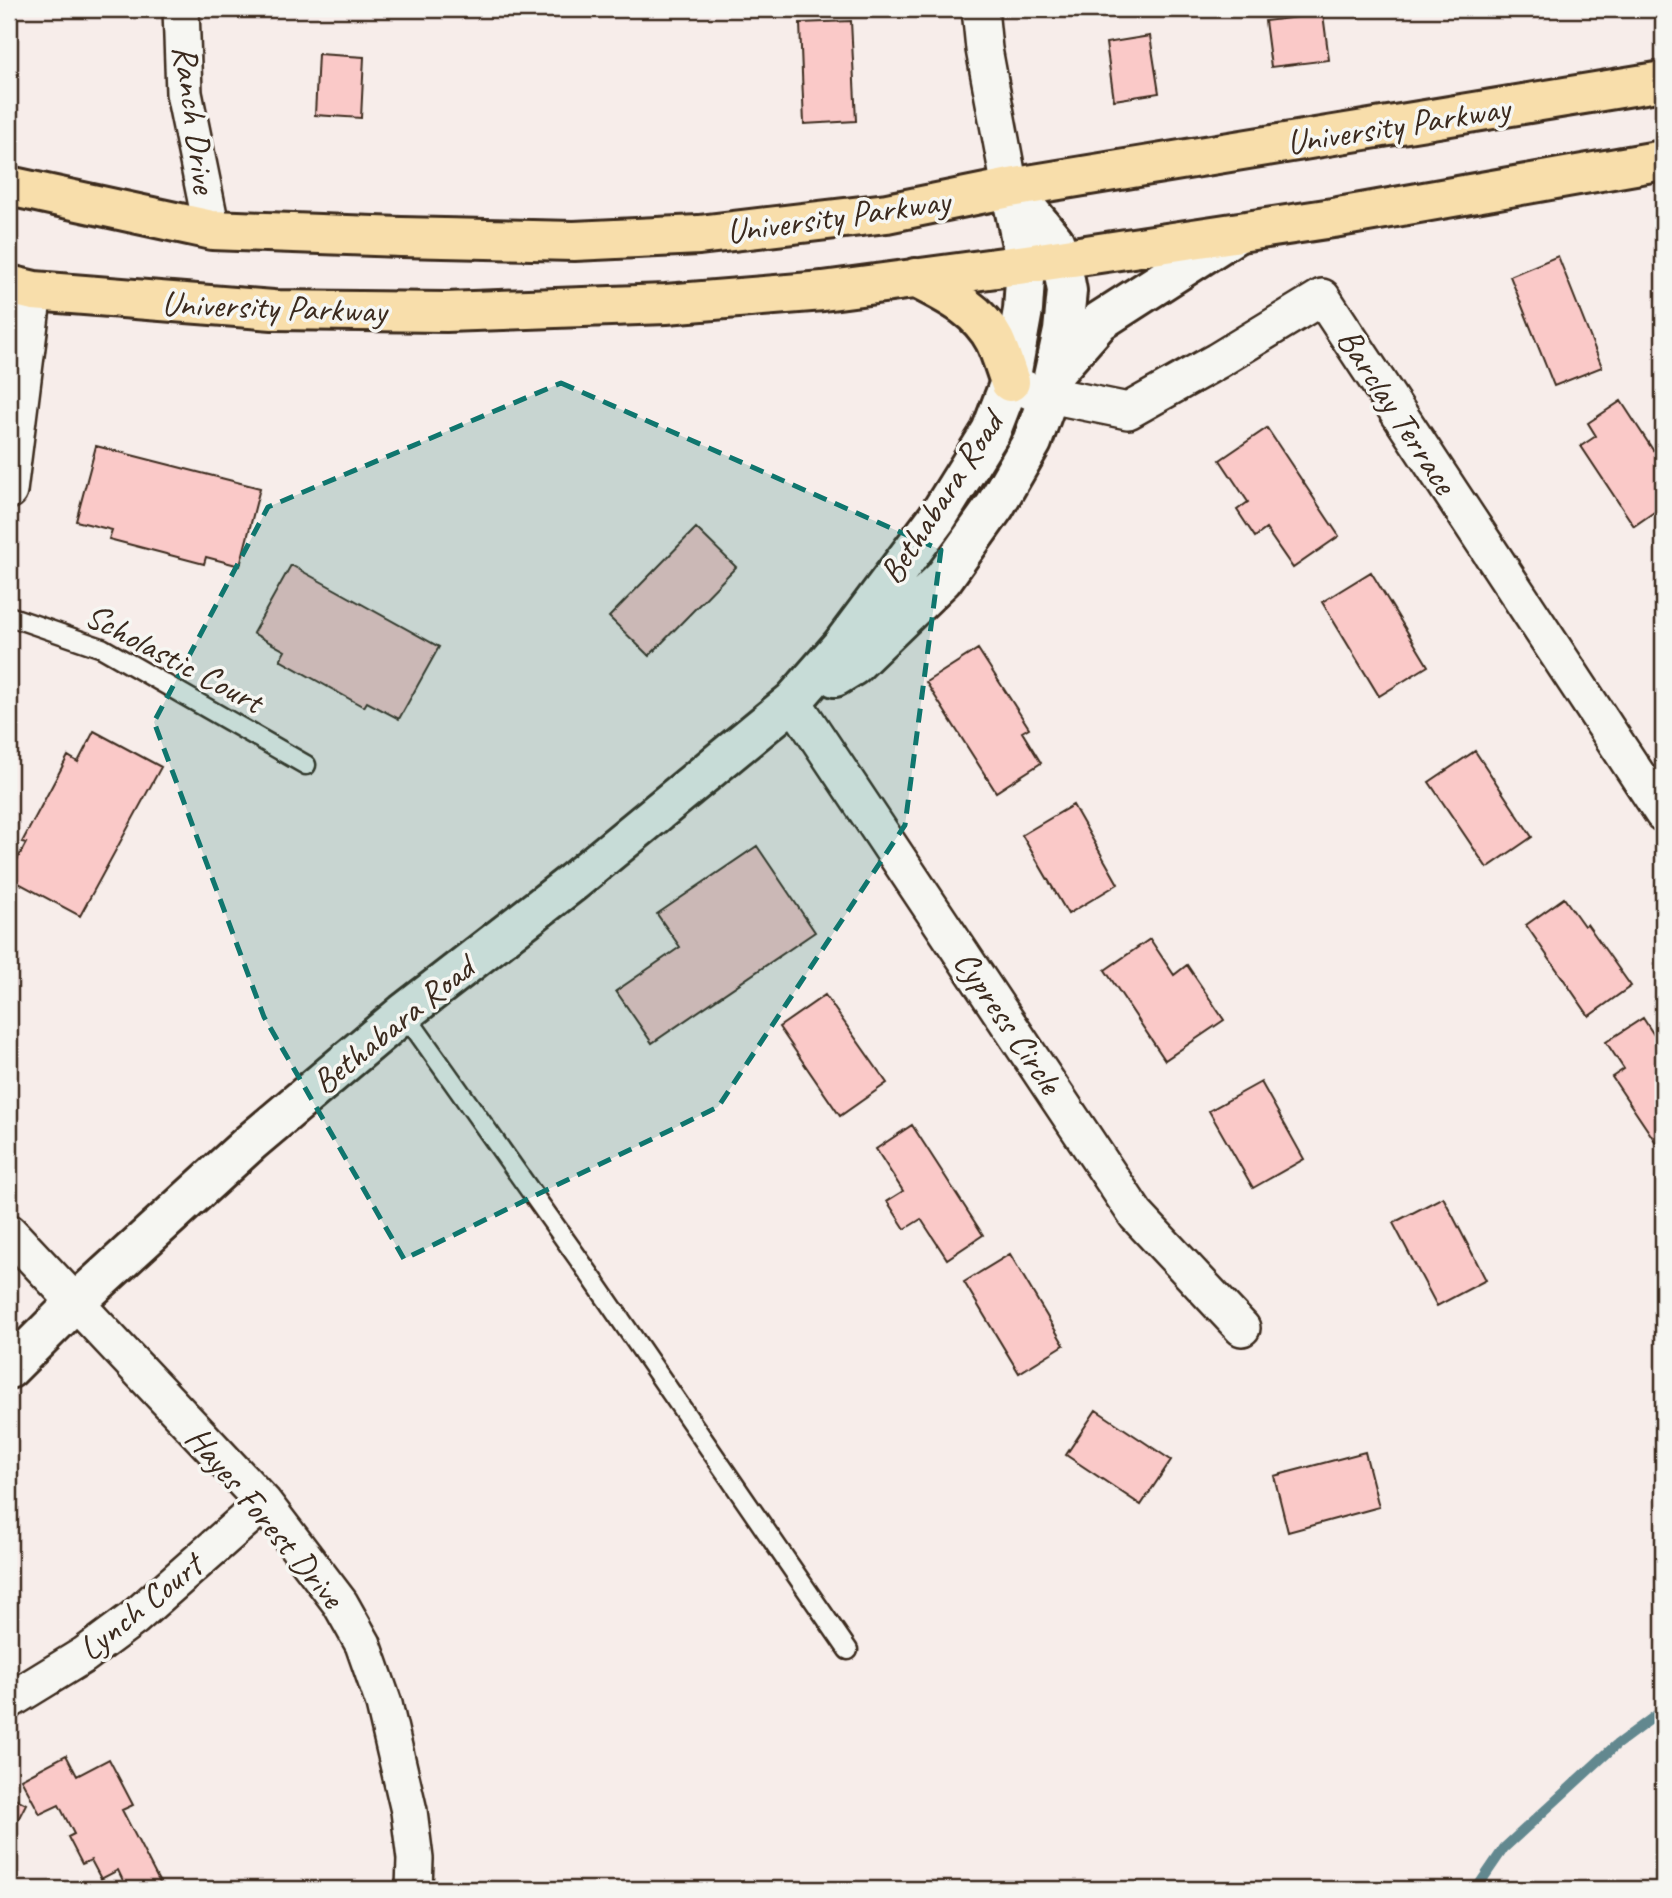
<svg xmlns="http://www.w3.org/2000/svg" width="1672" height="1898" font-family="Caveat,sans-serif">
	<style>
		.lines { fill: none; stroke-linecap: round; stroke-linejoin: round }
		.stream { stroke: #62888f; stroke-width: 10 }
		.building { fill: #fac9c8; stroke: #3b2a1e; stroke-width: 2 }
		.lane-casing { stroke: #3b2a1e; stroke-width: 23 }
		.street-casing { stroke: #3b2a1e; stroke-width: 40 }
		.secondary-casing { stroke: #3b2a1e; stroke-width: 44 }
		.primary-casing { stroke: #3b2a1e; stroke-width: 44 }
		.lane { stroke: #f6f6f2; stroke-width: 18 }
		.street { stroke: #f6f6f2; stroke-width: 35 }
		.secondary { stroke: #f6f6f2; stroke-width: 38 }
		.primary { stroke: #f8deab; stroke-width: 38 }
		.marked { fill: #0f766e; fill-opacity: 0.2; stroke: #0f766e; stroke-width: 5; stroke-dasharray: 14 9; stroke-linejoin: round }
		.labels { text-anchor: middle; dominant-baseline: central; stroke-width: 7; stroke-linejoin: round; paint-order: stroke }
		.street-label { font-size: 35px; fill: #3b2a1e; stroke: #f6f6f2 }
	</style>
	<rect width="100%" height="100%" fill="#f7edea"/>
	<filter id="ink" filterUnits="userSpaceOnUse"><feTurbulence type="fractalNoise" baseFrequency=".0143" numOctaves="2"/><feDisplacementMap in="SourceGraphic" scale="14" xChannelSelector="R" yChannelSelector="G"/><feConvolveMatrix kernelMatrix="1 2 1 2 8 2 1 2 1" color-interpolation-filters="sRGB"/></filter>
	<g filter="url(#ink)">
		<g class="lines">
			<path class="stream" d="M1476 1889 1504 1848 1616 1745 1663 1710"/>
		</g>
		<path class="building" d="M1323 14 1329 60 1271 67 1265 21Z
			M851 21 856 121 804 124 800 23Z
			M1150 36 1159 93 1114 100 1106 43Z
			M318 54 364 57 361 118 315 115Z
			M1558 256 1602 367 1554 386 1510 276Z
			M1621 401 1653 450 1663 443V506L1634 526 1581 446 1596 436 1588 423Z
			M1267 428 1339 536 1293 568 1266 529 1255 537 1237 510 1248 502 1220 460Z
			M96 446 260 488 240 566 206 557 204 564 109 539 112 530 76 521Z
			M696 528 736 567 649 656 609 617Z
			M291 565 439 647 399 719 367 702 364 707 280 660 285 651 253 633Z
			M1371 572 1428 666 1379 696 1322 602Z
			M978 649 1029 728 1022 732 1041 763 996 792 926 682Z
			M94 731 161 767 80 916 9 878V875L26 843 22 842 68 756 78 762Z
			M1475 751 1532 837 1487 868 1429 782Z
			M1073 805 1118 884 1068 914 1022 835Z
			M757 846 815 932 652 1043 616 991 680 947 657 914Z
			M1564 898 1584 926 1587 924 1631 986 1589 1016 1526 925Z
			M1150 939 1174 975 1187 965 1224 1020 1165 1060 1105 970Z
			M825 995 887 1083 840 1116 779 1027Z
			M1643 1018 1663 1049V1153L1612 1077 1624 1069 1606 1042Z
			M1261 1082 1304 1159 1253 1188 1209 1111Z
			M912 1125 983 1235 947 1259 921 1219 905 1229 887 1201 903 1191 876 1149Z
			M1443 1197 1486 1280 1437 1306 1393 1223Z
			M1010 1254 1064 1345 1019 1373 964 1282Z
			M1096 1410 1171 1460 1141 1505 1066 1455Z
			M1365 1452 1379 1507 1288 1532 1274 1476Z
			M66 1755 77 1776 109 1759 133 1805 122 1810 161 1885 153 1889H127L118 1870 101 1879 91 1860 82 1864 68 1837 74 1834 59 1805 40 1814 21 1779Z
			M9 1795 26 1804 9 1837Z"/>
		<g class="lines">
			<defs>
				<path id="lane" d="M9 616 102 648 306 765
					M404 1013 590 1275 848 1650"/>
				<path id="street" d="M181 9 184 93 212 230
					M980 9 984 49 1010 188
					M1010 382 1030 391 1128 411 1217 361 1322 297 1663 814
					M9 491 34 291
					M793 701 1136 1215 1242 1328
					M9 1232 264 1503 340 1603 363 1644 384 1704 409 1811 415 1859 414 1889
					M9 1701 84 1655 134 1618 264 1503"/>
				<path id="secondary" d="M1056 371 1100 321 1237 233
					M835 677 853 666 943 579 995 506 1032 442 1049 395 1063 331 1067 291 1061 259 1054 241 1012 190
					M9 1369 75 1303 251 1142 404 1013 573 882 793 701 842 645 937 518 991 431 1010 382 1023 310 1026 264 1010 188"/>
				<path id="primary" d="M9 186 212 230 401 237 574 241 699 235 887 213 1010 188 1663 81
					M915 278C946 294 978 308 995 341 1001 354 1005 368 1010 382
					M9 285 34 291 273 310 446 312 666 304 823 291 1026 264 1333 218 1663 160"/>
			</defs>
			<use href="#lane" class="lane-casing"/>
			<use href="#street" class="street-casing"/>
			<use href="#secondary" class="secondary-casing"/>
			<use href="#primary" class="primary-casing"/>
			<use href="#lane" class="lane"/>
			<use href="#street" class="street"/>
			<use href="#secondary" class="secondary"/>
			<use href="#primary" class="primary"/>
		</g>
	</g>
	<path class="marked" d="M561 383 941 550 905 825 718 1107 404 1259 264 1017 154 722 268 507Z"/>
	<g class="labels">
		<g class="street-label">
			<text transform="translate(195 119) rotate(82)">Ranch Drive</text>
			<text transform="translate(1398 125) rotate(-9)">University Parkway</text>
			<text transform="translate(838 216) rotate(-8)">University Parkway</text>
			<text transform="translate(274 307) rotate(2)">University Parkway</text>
			<text transform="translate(1397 411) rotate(57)">Barclay Terrace</text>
			<text transform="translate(941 498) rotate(-57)">Bethabara Road</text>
			<text transform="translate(174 658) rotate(28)">Scholastic Court</text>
			<text transform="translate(1008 1022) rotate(56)">Cypress Circle</text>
			<text transform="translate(393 1025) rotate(-39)">Bethabara Road</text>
			<text transform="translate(265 1517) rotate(50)">Hayes Forest Drive</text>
			<text transform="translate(140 1607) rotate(-39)">Lynch Court</text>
		</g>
	</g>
	<rect width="1672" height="1898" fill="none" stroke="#f6f6f2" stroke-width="35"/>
	<rect x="18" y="18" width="1637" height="1863" fill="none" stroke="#3b2a1e" stroke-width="2.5" filter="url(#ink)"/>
</svg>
